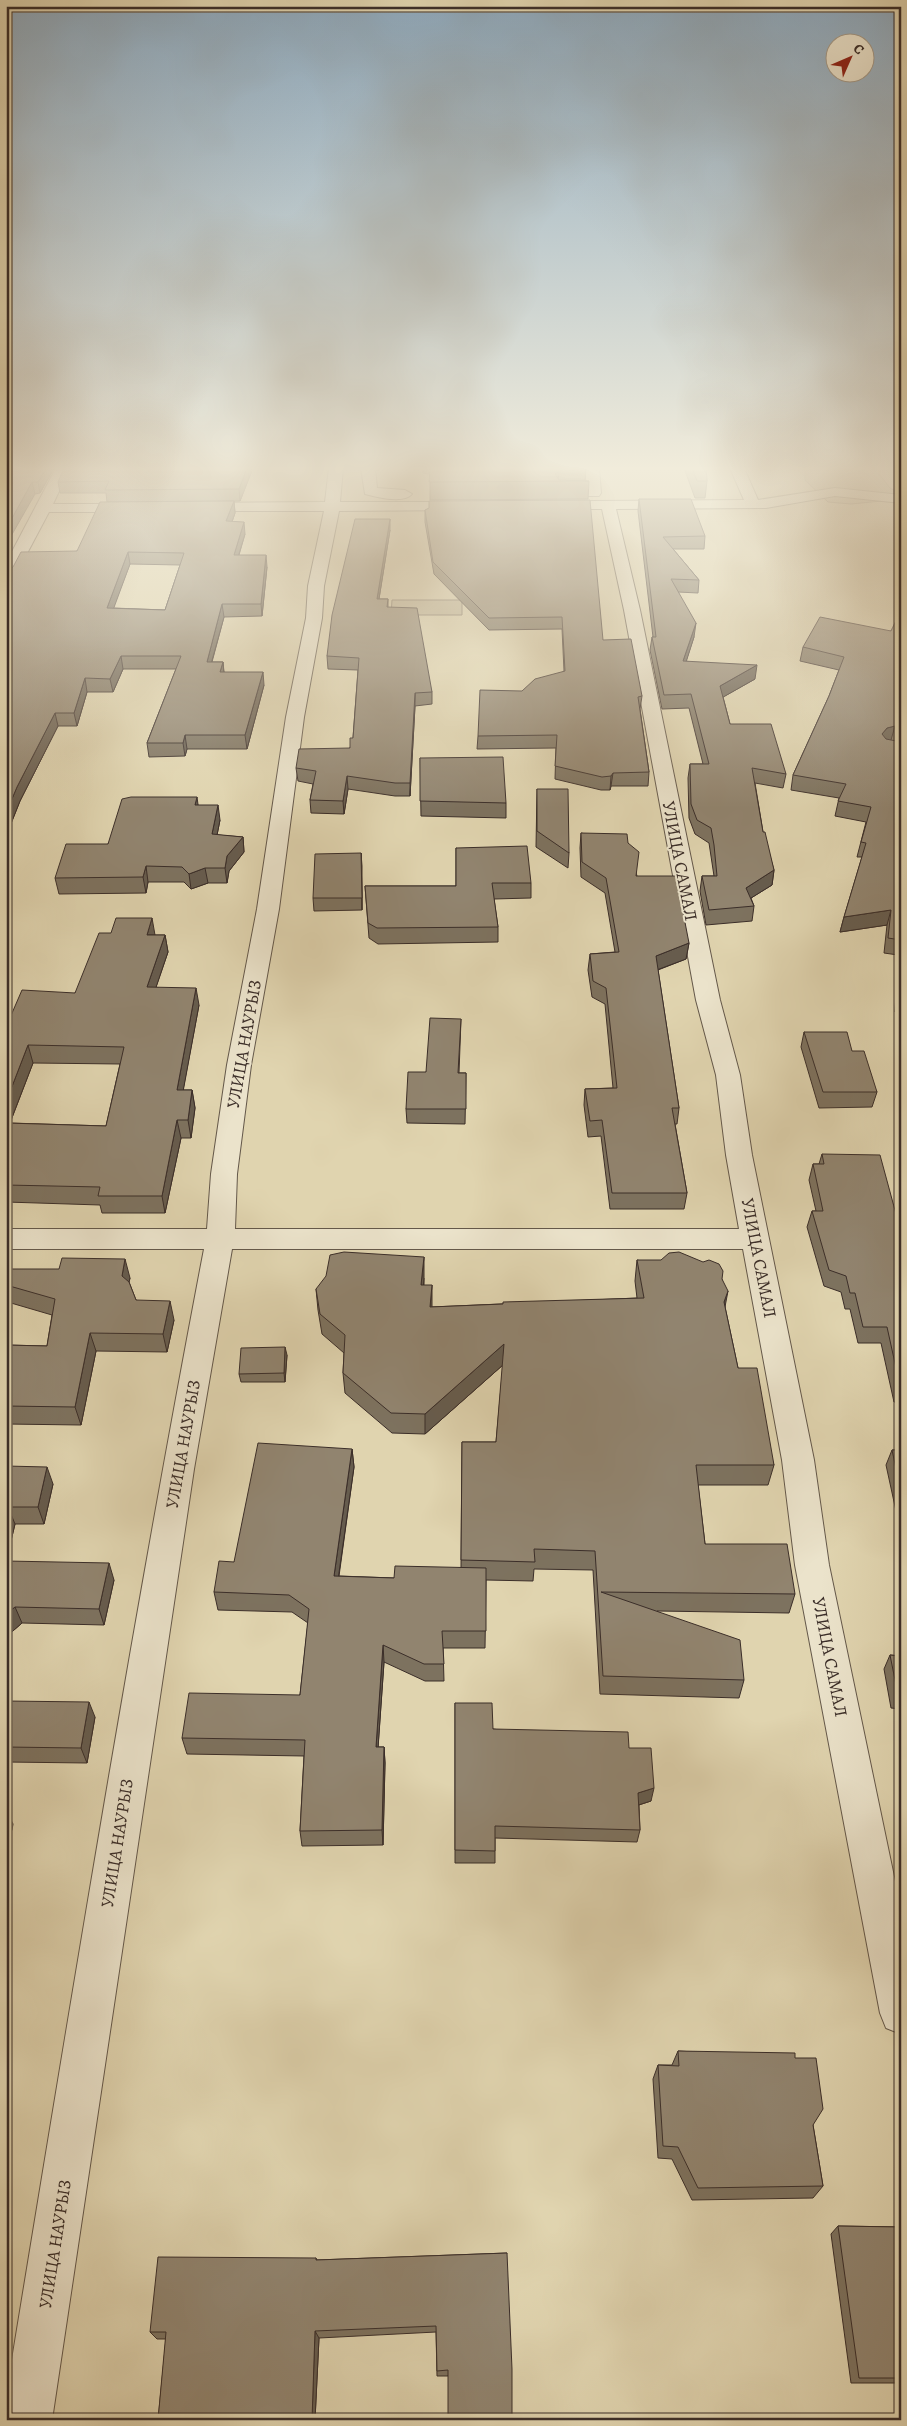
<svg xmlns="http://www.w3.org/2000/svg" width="907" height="2426" font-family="Alegreya,serif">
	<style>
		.green { fill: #c4b898; stroke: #807360 }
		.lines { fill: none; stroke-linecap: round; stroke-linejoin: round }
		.minor-casing { stroke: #64584a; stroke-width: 2 }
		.minor { fill: #ebe3cb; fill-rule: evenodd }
		.wall { fill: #7d725f; stroke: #3b2e29; fill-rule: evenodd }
		.shaded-wall { fill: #665c4e; stroke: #3b2e29 }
		.building { fill: #91846f; stroke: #3b2e29; fill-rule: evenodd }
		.labels { text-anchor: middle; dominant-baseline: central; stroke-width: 4; stroke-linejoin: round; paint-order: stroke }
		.street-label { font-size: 18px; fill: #3b2e29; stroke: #ebe3cb }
	</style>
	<rect width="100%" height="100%" fill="#e0d4af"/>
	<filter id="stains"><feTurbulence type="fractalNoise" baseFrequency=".004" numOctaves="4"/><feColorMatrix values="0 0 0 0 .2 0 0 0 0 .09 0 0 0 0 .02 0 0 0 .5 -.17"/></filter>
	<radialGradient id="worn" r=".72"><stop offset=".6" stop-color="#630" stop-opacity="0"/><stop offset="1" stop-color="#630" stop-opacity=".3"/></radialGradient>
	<path class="green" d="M805 468H882L879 474 890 488 901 494V499L851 504 828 502 805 480Z
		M392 600H462V615H391Z"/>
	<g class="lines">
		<defs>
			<path id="minor" d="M56 468H70L53 504H135L142 508 135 512H49L14 578 6 583V563Z
				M329 468H343L340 502H465L472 506 465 510 339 511 324 586 322 618 304 717 279 909 251 1065 237 1174 235 1229H739L726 1155 716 1075 696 1000 624 610 602 509H591L584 505 591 501 744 500 730 468H744L758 500 835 488 901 495V503L835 496 766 508 616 509 640 610 720 1000 740 1075 752 1155 814 1460 829 1565 901 1910V2034L886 2028 880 2013 795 1565 782 1460 743 1249H232L194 1469 52 2420H6V2396C69 2013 131 1630 204 1249H6V1229H207L211 1174 227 1065 257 909 286 717 306 618 308 586 324 511H198L191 507 198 503 325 502Z
				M361 468H375L377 488 405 490 412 494C404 504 376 497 365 494Z
				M585 468H599L601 493 599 496H558L556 493 558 490 587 489Z"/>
		</defs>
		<use href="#minor" class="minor-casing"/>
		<use href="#minor" class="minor"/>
	</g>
	<path class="wall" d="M6 468H54L40 493 35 494Z
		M253 468 240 501 107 502 106 493H60L58 482Z
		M413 468H586L585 481H589L588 499 430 500V474L423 473V469Z
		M684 468H706L707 481 705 498H695Z
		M639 499 705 536 704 549H673L699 580 698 593 678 592 694 637 686 661 755 679 723 697 730 724 786 774 783 788 755 783 763 832 774 870 772 885 751 898 754 906 752 921 706 925 700 891 702 876H714L709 843 695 834 689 818 688 778 690 764H703L689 708 662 709 650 650 652 637H653L638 511Z
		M234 501 235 513 232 522 245 534 239 555 267 567 262 616 224 617 212 662H223L224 672 264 685 247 749H187L185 756 149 757 147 743 176 669H123L113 692H87L77 726H58L20 801 6 836V571L77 551ZM130 564 180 565 165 610 113 608Z
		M425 510 603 640 642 696 640 709 649 772 648 786H611L610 790H601L555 779 556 748 477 749 478 736 564 671 562 629 489 630 434 574 425 522Z
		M390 530 379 599H388V607L432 692V704L415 706 410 796H395L348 789 344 814 311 813 310 800 313 784 298 781 296 768 350 748 353 738 358 670 328 669 327 656Z
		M901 611V1012H895L898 955 884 953 887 925 840 932 844 917 862 857H857L866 822 835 816 839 798 791 790 793 775 829 696 839 670 800 661 803 647 891 631Z
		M420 758 506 803V818L421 816Z
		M537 789 569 853 568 868 536 847Z
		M198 805 220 820 217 835 243 837 244 852 229 871 227 883H208L191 889 184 882H148L146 893 59 894 55 878 108 844Z
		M581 833 628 843 637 876 689 943 686 959 658 970 679 1108 677 1124H675L687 1193 684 1209H610L601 1136 588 1137 584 1105 585 1089 613 1088 605 1004 592 997 588 970 590 954 615 952 605 893 581 877 580 848Z
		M456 848 531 883V898L494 899 498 927V942L378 944 369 938 365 886H456Z
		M361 853 362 910 314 911 313 898Z
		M155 935H165L168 952 156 987 199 1005 183 1090H192L195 1108 191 1138H181L165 1213H102L100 1205 6 1202V1027L75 993ZM33 1063 120 1064 106 1126 10 1123Z
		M461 1019 459 1073H466L465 1124 407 1123 406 1109 426 1072Z
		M804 1032 852 1051 877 1092 872 1107 819 1108 801 1047Z
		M822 1154 896 1214H901V1402H894L881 1343H858L850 1309H845L841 1292 824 1286 807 1227 812 1211H816L809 1180 813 1164H819Z
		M637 1260 722 1279 725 1307 738 1368 774 1465 768 1485H698L705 1544 795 1594 789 1613 657 1611 744 1680 739 1698 600 1694 593 1570 534 1569 533 1581 486 1580 485 1648H443L444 1681H425L384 1662 378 1747H384L385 1763 383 1845 302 1846 300 1831 304 1756 187 1754 182 1738 300 1695 308 1623 292 1612 218 1610 214 1592 234 1562 352 1449 354 1467 339 1576 394 1578 461 1568 462 1442H496L503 1365 425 1434 392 1433 345 1393 343 1373 344 1353 322 1334 318 1310 316 1289 424 1278V1285L432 1307 637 1298 635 1281Z
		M6 1269 130 1278 129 1282 136 1300 174 1320 167 1352 96 1351 81 1425 6 1424V1345L47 1346 52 1315 11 1303 6 1319Z
		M287 1355 285 1382H241L239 1374Z
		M892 1450H901V1534L886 1465Z
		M6 1466 53 1484 44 1524H15L6 1561 114 1580 104 1625 22 1623 6 1637Z
		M890 1655 901 1656V1709L891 1708 884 1669Z
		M6 1701 95 1717 87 1763 6 1762Z
		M455 1703 493 1729 629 1748 651 1801 639 1805 640 1830 637 1842 495 1838V1863H455Z
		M678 2051 795 2058 813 2125 823 2186 813 2198 692 2200 672 2159 658 2158 653 2079 658 2065H672Z
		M838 2226 901 2227V2383H851L831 2234Z
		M507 2253 448 2376H437L436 2332 319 2338 315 2420H158L166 2339H157L150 2332 316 2258 317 2260Z"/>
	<path class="shaded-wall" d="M46 468H54L40 493 38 482Z
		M247 468H253L240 501 239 489Z
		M559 471 558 481 555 474Z
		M32 482 35 494 6 545V529Z
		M234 501 235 513 228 533 226 521Z
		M390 519V530L377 611V599Z
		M244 522 245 534 235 567 234 555Z
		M128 552 130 564 109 621 107 608Z
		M266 555 267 567 262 616 261 604Z
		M222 604 224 617 208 675 207 662Z
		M696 623 694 637 682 675 683 661Z
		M121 656 123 669 113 692 110 679Z
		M223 662 224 675 220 672Z
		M757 665 755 679 718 700 720 686Z
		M263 672 264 685 247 749 245 735Z
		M85 678 87 692 77 726 74 713Z
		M415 693V706L410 796V783Z
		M55 713 58 726 20 801 6 836V813L17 787Z
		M895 726 891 740 879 748 882 734 887 728Z
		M185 735 187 749 185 756 183 743Z
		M613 773 611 786 610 790 611 776Z
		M347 776 348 789 344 814 343 801Z
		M197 797 199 812 195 805Z
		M218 805 220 820 214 850 212 834Z
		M243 837 244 852 229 871 227 883 225 868 227 856Z
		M361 853 362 866V910V898Z
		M146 866 148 882 146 893 143 877Z
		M205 868 208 883 191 889 189 874Z
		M774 870 772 885 743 903 746 888Z
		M891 910 887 925 840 932 844 917Z
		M152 918 155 935H147Z
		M165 935 168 952 150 1005 147 987Z
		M689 943 686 959 654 971 656 956Z
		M196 988 199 1005 180 1108 177 1090Z
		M28 1045 33 1063 6 1133V1102Z
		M192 1090 195 1108 191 1138 188 1120Z
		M177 1120 181 1138 165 1213 162 1196Z
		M424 1257V1278L422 1305 421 1285Z
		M125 1259 130 1278 126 1294 122 1276Z
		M432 1285V1306L430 1327V1307Z
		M6 1290 11 1303 6 1319Z
		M728 1291 724 1312V1302Z
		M170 1301 174 1320 167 1352 163 1334Z
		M90 1333 96 1351 81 1425 75 1407Z
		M504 1344V1364L425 1434V1414Z
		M285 1347 287 1355 285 1382 284 1373Z
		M352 1449 354 1467 336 1594 334 1576Z
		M47 1467 53 1484 44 1524 38 1507Z
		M8 1507 15 1524 6 1562V1516Z
		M109 1563 114 1580 104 1625 99 1609Z
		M15 1607 22 1623 6 1637V1614Z
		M383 1645 384 1662 377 1763 376 1747Z
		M89 1702 95 1717 87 1763 81 1748Z
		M384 1747 385 1763 383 1845 382 1830Z
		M654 1788 651 1801 635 1806 638 1793Z
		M6 1810 13 1824 12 1830 6 1840Z
		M315 2331 319 2338 315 2420H312Z"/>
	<path class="building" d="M6 468H46L38 482H32L6 529Z
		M64 468H247L239 489 105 490 109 481 58 482Z
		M430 468H586V470L559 471 555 474 559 480 589 481 429 482Z
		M692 468H706L707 481H697Z
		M639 499H691L705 536 663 537 699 580 671 579 696 623 683 661 757 665 720 686 730 724H771L786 774 752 768 763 832H765L774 870 746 888 754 906 709 910 702 876H717L714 845 711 828 697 820 691 804 690 764H709L691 694 664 695 652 637H656Z
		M590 500 603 640 631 639 642 696 638 697 649 772 613 773 611 776 602 777 555 766 557 735 478 736 480 690 522 691 535 679 565 671 562 617 489 618 433 562 425 510 429 508V501Z
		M234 501 226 521 244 522 234 555H266L261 604H222L207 662H223L220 672H263L245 735H185L183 743H147L181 656H121L110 679 85 678 74 713H55L17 787 6 813V571L13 567 21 552 77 551 100 502ZM128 552 184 553 165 610 107 608Z
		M355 519H390L377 599H388L387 607 417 608 432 692 415 693 410 783H395L347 776 343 801 310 800 316 771 296 768 299 749 350 748V738H353L359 658 327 656 332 615Z
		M901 611V728L895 726 887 728 882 734 886 739 901 742V940L888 938 891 910 844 917 866 843 861 842 871 807 838 801 846 784 793 775 829 696 844 657 803 647 820 617 891 631Z
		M503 757 506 803 420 801V758Z
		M537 789H568L569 853 537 831Z
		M131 797H197L195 805H218L212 834 243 837 227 856 225 868H205L189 874 182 867 146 866 143 877 55 878 66 844H108L122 799Z
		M581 833 627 834 628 843 639 852 636 876H676L689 943 656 956 679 1108H672L687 1193H612L602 1120 590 1121 585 1089 617 1088 606 988 593 981 590 954 619 952 606 878 582 862Z
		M527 846 531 883H492L498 927 377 928 368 923 365 886H456V848Z
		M361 853 362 898H313L315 854Z
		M116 918H152L147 935H165L147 987 196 988 177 1090H192L188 1120H177L162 1196H98L100 1187 6 1185V1123L106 1126 124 1047 28 1045 6 1102V1027L22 990 75 993 99 933H111Z
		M901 969V997H900Z
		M430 1018 461 1019 458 1073H466V1109H406L408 1072H426Z
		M804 1032H847L852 1051H864L877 1092H823Z
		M822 1154 880 1155 896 1214H901V1386H900L887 1327H863L855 1293H850L846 1276 829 1270 812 1211H823L813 1164H824Z
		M344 1252 424 1257 421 1285H432L430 1307 503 1304V1302L644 1298 637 1260H661L669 1253 679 1252 703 1262 709 1260 719 1264 723 1271 722 1279 728 1291 724 1302 738 1368H757L774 1465H696L705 1544H787L795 1594 601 1592 740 1640 744 1680 603 1676 595 1551 534 1549 535 1562 461 1560 462 1442H496L504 1344 425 1414 391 1413 343 1373 345 1335 320 1314 316 1289 326 1276 330 1255Z
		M62 1258 125 1259 122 1276 129 1282 136 1300 170 1301 163 1334 90 1333 75 1407 6 1406V1345L47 1346 55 1299 6 1285V1269H59Z
		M285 1347 284 1373 239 1374 241 1348Z
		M258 1443 352 1449 334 1576 394 1578 395 1566 486 1568V1631H442L444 1664H424L383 1645 376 1747H384L382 1830 300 1831 305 1740 182 1738 189 1693 300 1695 309 1609 289 1595 214 1592 219 1561 234 1562Z
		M892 1450H901V1492Z
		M6 1466 47 1467 38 1507H8L6 1516Z
		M6 1561 109 1563 99 1609 15 1607 6 1614Z
		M890 1655 901 1656V1695H898Z
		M6 1701 89 1702 81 1748 6 1747Z
		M455 1703H492L493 1729 628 1732 629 1748H651L654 1788 638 1793 640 1830 495 1826V1851L455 1850Z
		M678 2051 795 2053V2058H816L823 2109 813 2125 823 2186 698 2188 678 2147 663 2146 658 2065 679 2066Z
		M838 2226 901 2227V2378H859Z
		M507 2253 512 2369V2420H448V2370L437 2371 436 2326 315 2331 312 2420H158L166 2332H150L158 2257 316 2258V2260Z"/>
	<linearGradient id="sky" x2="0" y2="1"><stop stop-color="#8eaabf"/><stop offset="0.58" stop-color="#f1ecdb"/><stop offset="1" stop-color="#f1ecdb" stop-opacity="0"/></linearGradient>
	<rect width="907" height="808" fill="url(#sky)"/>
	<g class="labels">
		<g class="street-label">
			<text transform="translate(680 861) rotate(79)">УЛИЦА САМАЛ</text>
			<text transform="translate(244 1044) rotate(-80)">УЛИЦА НАУРЫЗ</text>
			<text transform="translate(759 1258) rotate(79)">УЛИЦА САМАЛ</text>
			<text transform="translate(183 1444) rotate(-80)">УЛИЦА НАУРЫЗ</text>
			<text transform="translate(830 1657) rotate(79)">УЛИЦА САМАЛ</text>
			<text transform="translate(117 1843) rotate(-81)">УЛИЦА НАУРЫЗ</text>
			<text transform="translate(55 2244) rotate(-81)">УЛИЦА НАУРЫЗ</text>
		</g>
	</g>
	<rect width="907" height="2426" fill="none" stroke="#e0d4af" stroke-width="25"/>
	<rect x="8" y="8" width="892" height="2411" fill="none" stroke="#3b2e29" stroke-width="2.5"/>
	<rect x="12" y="12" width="882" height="2401" fill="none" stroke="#3b2e29"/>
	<g transform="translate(850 58) rotate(45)"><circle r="24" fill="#ebe3cb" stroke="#a59b8a"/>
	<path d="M0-4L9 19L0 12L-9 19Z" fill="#8f2418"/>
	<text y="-8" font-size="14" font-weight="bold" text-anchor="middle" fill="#3b2e29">С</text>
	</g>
	<rect width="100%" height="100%" filter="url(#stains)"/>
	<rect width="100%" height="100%" fill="url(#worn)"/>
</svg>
